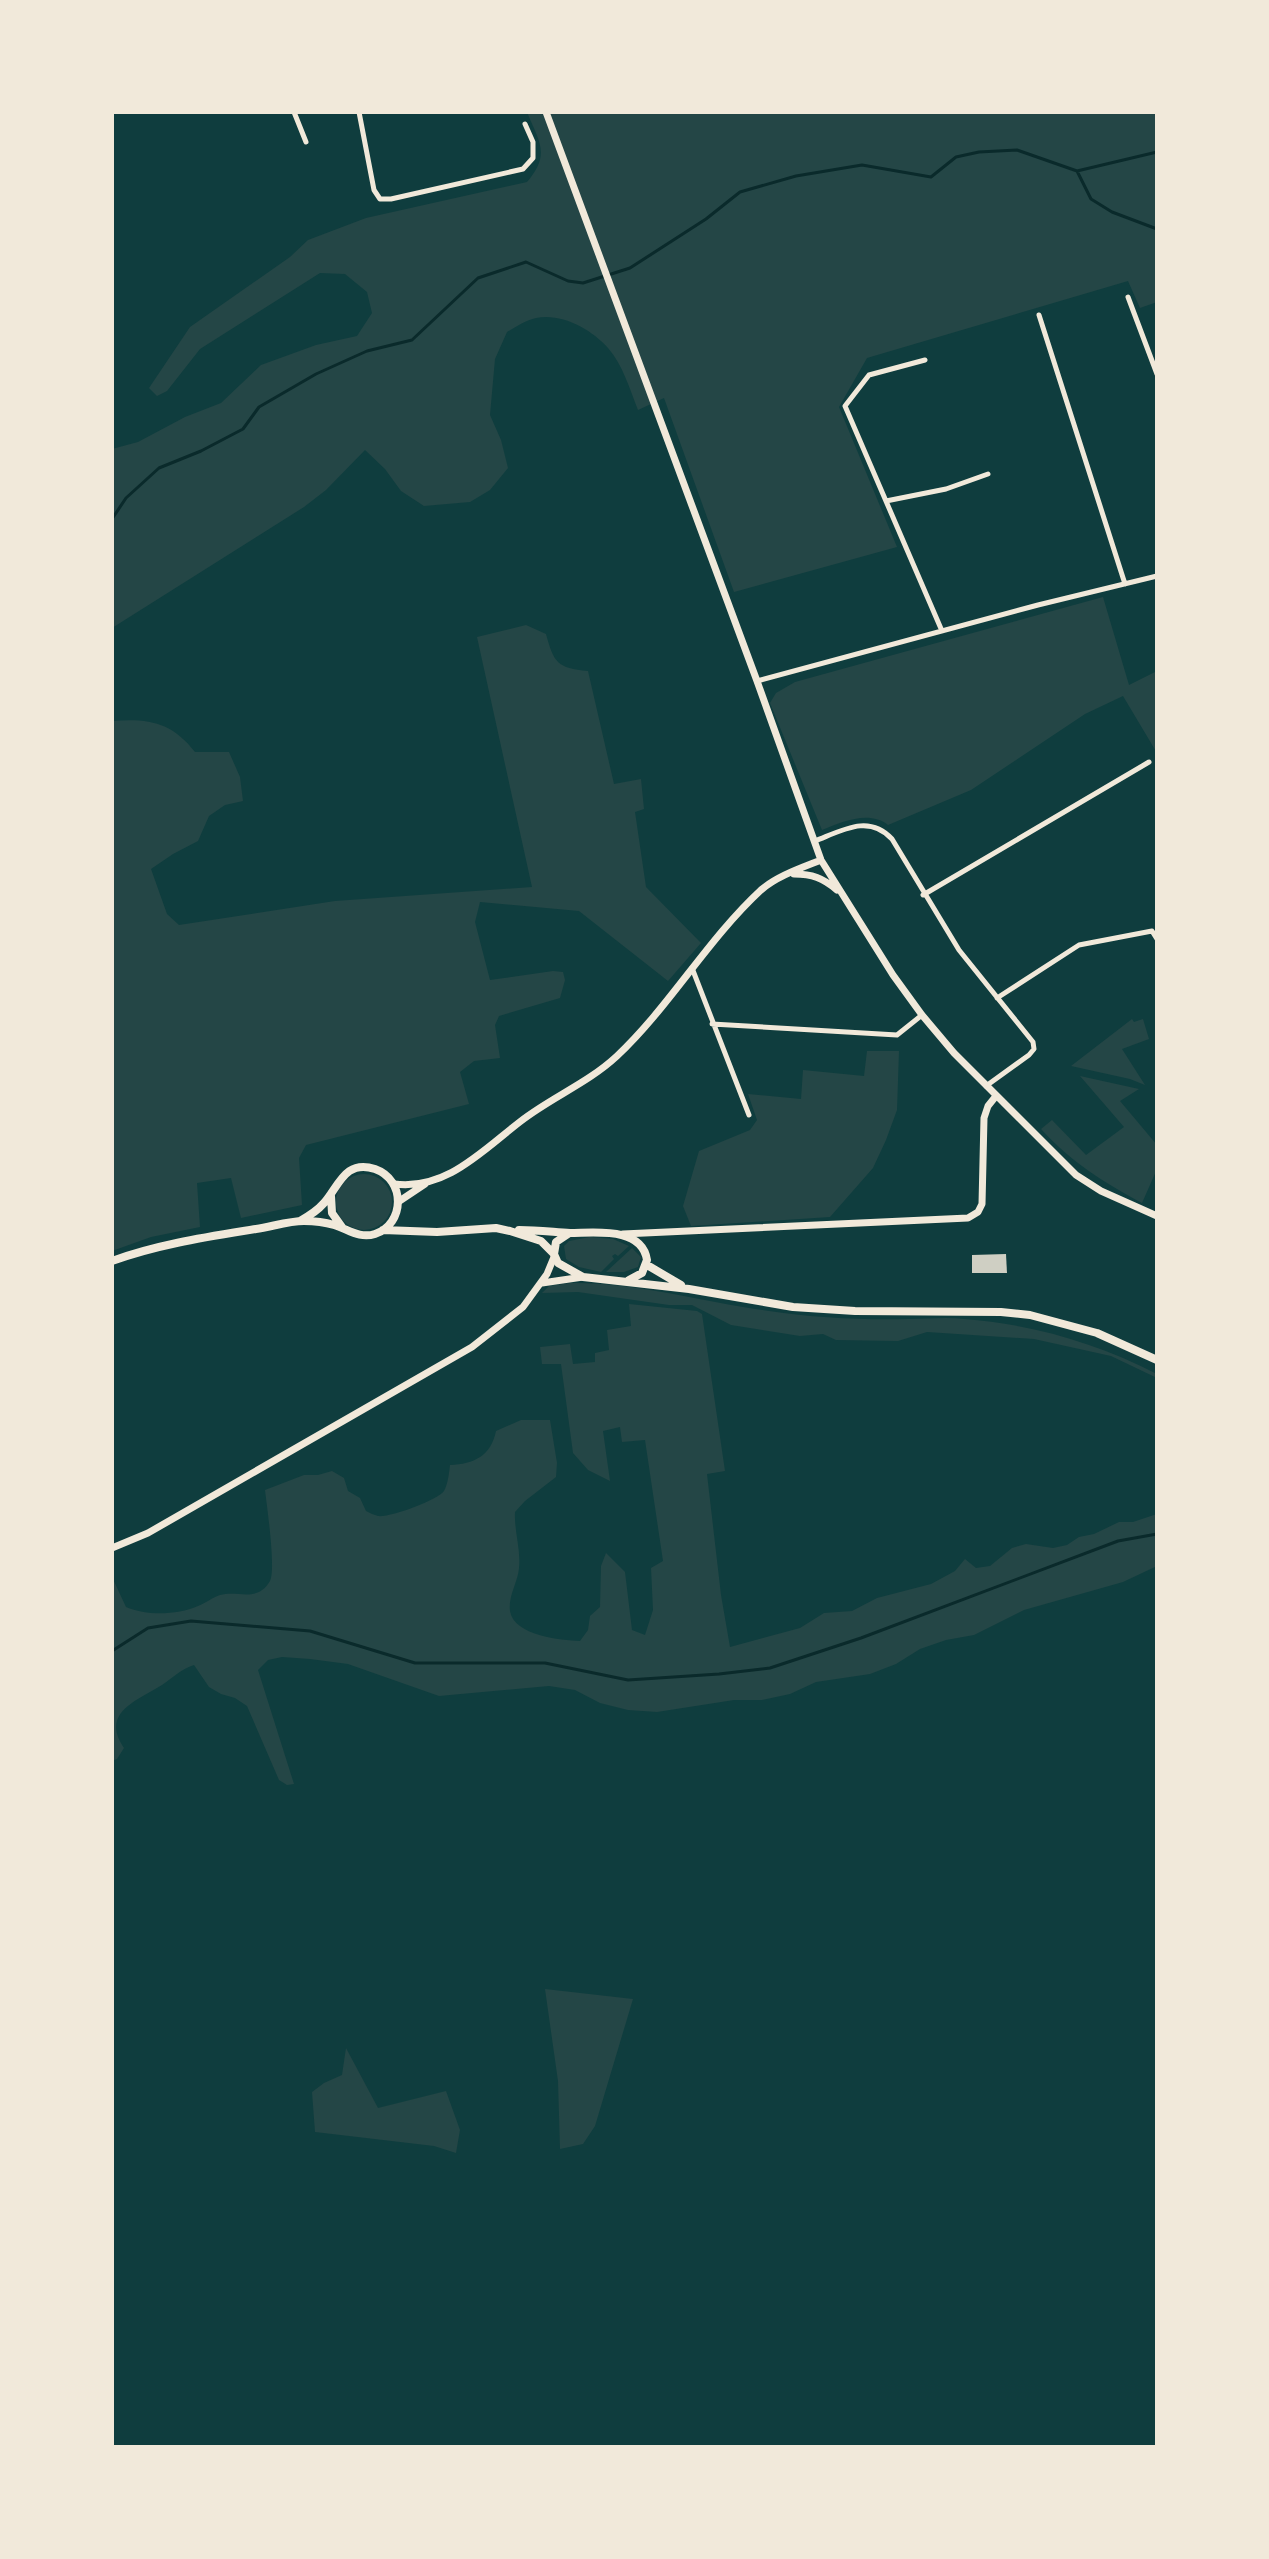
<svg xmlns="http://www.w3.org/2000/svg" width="1269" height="2559" font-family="'Roboto Condensed',sans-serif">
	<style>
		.green { fill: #244646 }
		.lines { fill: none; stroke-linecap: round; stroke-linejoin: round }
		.stream { stroke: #0a2a2b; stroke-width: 3 }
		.building { fill: #cfcfc3 }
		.minor { stroke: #f1e9da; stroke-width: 5 }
		.tertiary { stroke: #f1e9da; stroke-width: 7 }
		.primary { stroke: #f1e9da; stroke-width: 8 }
	</style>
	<rect width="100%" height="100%" fill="#0f3d3e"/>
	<path class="green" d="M527 112H1157V302L1140 308 1128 281 867 358 839 407 897 547 734 592 664 398 638 410C630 390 623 365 608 348 591 329 562 313 536 318 526 320 516 327 507 332L495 359 490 415 501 440 508 468 490 490 470 502 424 506 401 491 385 469 365 450 326 490 304 507 112 628V449L138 442 185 417 221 403 261 365 316 345 357 336 372 313 367 292 345 274 320 273 200 349 167 391 157 396 149 388 190 327 290 257 308 240 366 218 527 182C551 154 539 142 527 112Z
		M1103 597 1129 685 1157 671V753L1123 696 1085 714 971 790 888 825C869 810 842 822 822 830L770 703 776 693 795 682Z
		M526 625 546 634C554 663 557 668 588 671L614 784 641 779 644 809 635 812 646 887 701 943 668 981 579 911 480 902 475 922 490 980 553 971 563 972 565 980 560 998 499 1016 495 1025 500 1058 474 1061 460 1072 469 1104 306 1145 299 1158 302 1205 241 1218 231 1178 197 1183 200 1227 151 1237 112 1251V721C148 718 172 722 195 752H229L240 777 243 801 225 805 209 816 198 841 173 854 151 869 167 914 179 925 335 901 532 887 477 637Z
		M1132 1019 1134 1022 1143 1019 1149 1039 1122 1049 1145 1085 1130 1079 1071 1066Z
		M867 1051H899L897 1110 886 1140 873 1168 830 1217 691 1226 683 1206 699 1151 750 1130 757 1120 748 1094 801 1099 803 1070 864 1076Z
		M1080 1076 1139 1089 1120 1101 1157 1145V1169L1142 1203C1102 1181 1072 1163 1041 1129L1052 1120 1086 1155 1124 1127Z
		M336 1202a28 28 0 1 1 56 0a28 28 0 1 1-56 0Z
		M590 1237 613 1239 629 1246 618 1256 615 1254 612 1256 614 1259 601 1272 579 1267 566 1259 564 1246 569 1241Z
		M632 1248 641 1257 638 1267 624 1272H606Z
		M570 1283C637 1282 702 1302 769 1311 815 1318 863 1320 909 1319 928 1319 946 1317 964 1319 1032 1324 1097 1343 1157 1374V1378L1111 1356 1034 1339 927 1332 898 1341 836 1340 823 1334 800 1336 731 1325 692 1305H669L578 1292 542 1293 549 1286Z
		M629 1304 697 1311 702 1314 725 1471 707 1474 721 1595 730 1647 800 1628 824 1613 852 1611 877 1598 931 1584 955 1571 965 1559 976 1568 990 1566 1012 1548 1026 1544 1053 1548 1067 1545 1079 1537 1094 1534 1119 1522H1133L1157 1514V1566L1123 1582 1024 1610 974 1635 946 1640 920 1649 896 1664 870 1674 816 1682 790 1694 762 1700H734L657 1712 628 1710 600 1703 575 1690 549 1686 439 1696 348 1664 310 1659 282 1657 268 1660 258 1670 294 1784 287 1785 279 1780 247 1706 235 1698 221 1694 209 1687 194 1665C181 1669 174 1677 162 1685 136 1701 100 1713 124 1748L117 1759 112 1761V1577L126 1607C147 1616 177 1615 198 1606 206 1603 213 1597 220 1595 239 1590 257 1603 270 1581 276 1569 267 1507 265 1490L304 1475H318L332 1471 344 1478 348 1491 360 1498 366 1511C370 1513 374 1515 378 1516 389 1518 438 1500 444 1491 448 1484 449 1473 450 1465 474 1464 491 1456 496 1431L521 1420H550L557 1463 556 1477 525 1501 515 1512C514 1531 521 1549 519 1568 518 1582 508 1596 510 1611 514 1636 561 1640 580 1641L588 1630 590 1616 600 1607 601 1566 606 1553 625 1572 632 1630 645 1635 653 1610 651 1568 663 1561 645 1440 622 1442 620 1427 603 1431 610 1481 588 1470 573 1453 561 1364H542L540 1347 570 1344 573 1364 595 1362V1353L609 1350 607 1330 631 1326Z
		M545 1989 633 1999 595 2126 583 2144 560 2149 558 2081Z
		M346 2048 378 2108 446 2091 460 2130 456 2153 434 2146 315 2132 312 2092 324 2083 342 2075Z"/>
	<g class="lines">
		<path class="stream" d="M1077 171 1091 199 1112 212 1157 229
			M112 519 126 498 159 468 201 451 243 429 259 407 316 374 367 351 412 340 478 278 526 262 568 281 583 283 630 268 706 219 740 192 796 176 862 165 931 177 956 157 979 152 1017 150 1077 171 1157 152
			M112 1651 148 1628 191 1621 310 1631 415 1663H545L628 1680 719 1674 770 1668 861 1638 1118 1541 1157 1534"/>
	</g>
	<path class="building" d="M1006 1254 1007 1273H972V1255Z"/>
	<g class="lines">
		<path class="minor" d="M294 112 306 142
			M359 112 374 190 380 199H391L523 169 533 158V142L525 124
			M1128 297 1157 374
			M1039 315 1125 584
			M925 360 869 375 845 406 942 631
			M886 501 946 489 988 474
			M757 681 1038 605 1157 576
			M815 841C843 830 869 814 892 839L959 950 1033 1042 1034 1049 1029 1055 986 1086
			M923 895 1149 762
			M692 968 749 1115
			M997 998 1079 945 1152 931 1157 939
			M712 1024 897 1035 922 1015"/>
		<path class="tertiary" d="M546 112 757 681 821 860 893 975 922 1015 954 1053 1076 1175 1101 1191 1157 1216
			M794 874C812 874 823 878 837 890
			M394 1184C446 1191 483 1150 521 1121 552 1097 588 1083 617 1056 670 1006 707 940 761 890 777 876 801 868 821 860
			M398 1202 425 1184
			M623 1234 968 1218 978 1212 982 1204 984 1118 988 1106 996 1096
			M542 1283 583 1277
			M112 1548 148 1533 472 1347 523 1307 547 1274 554 1257"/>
		<path class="primary" d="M331 1196 332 1213 342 1227
			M383 1230 437 1232 496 1228 510 1231 541 1241 554 1254 558 1263 583 1277 689 1289 793 1307 855 1311 1001 1312 1030 1315 1097 1333 1157 1360
			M519 1230C537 1230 553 1232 570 1233 594 1233 642 1226 647 1260L642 1273 629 1280
			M554 1254 556 1242 568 1234
			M112 1261C159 1244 207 1237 256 1229 271 1227 288 1221 304 1221 314 1221 324 1222 334 1225 348 1229 359 1239 375 1234 405 1224 406 1180 375 1169 345 1159 339 1186 324 1203 317 1211 309 1216 300 1221
			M647 1265 681 1285"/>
	</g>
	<rect width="1269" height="2559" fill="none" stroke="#f1e9da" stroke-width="228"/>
</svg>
